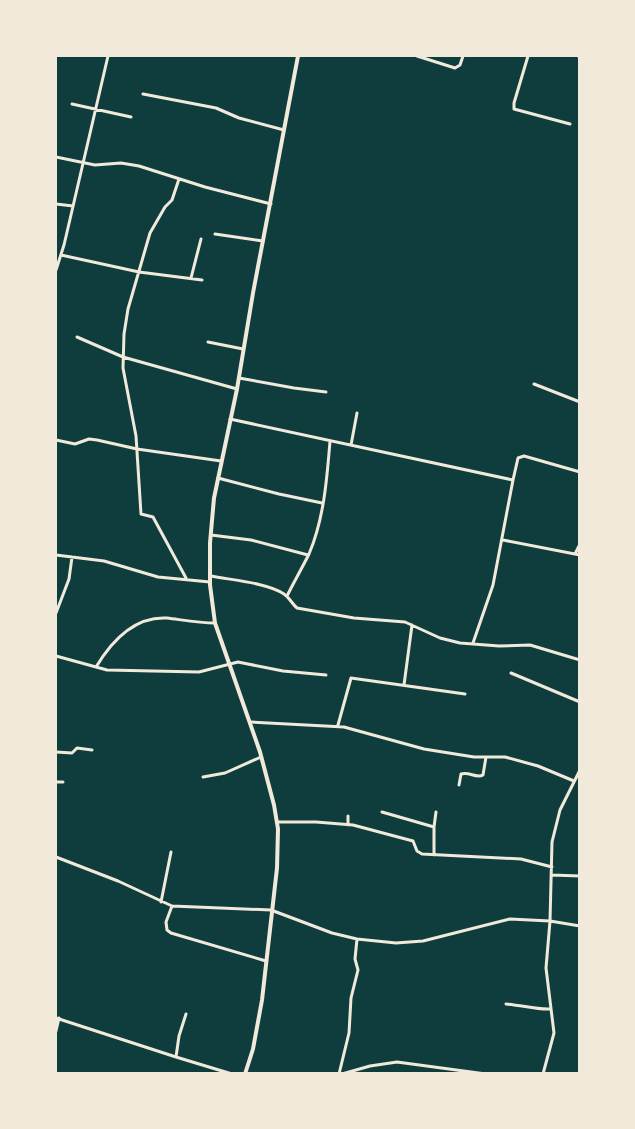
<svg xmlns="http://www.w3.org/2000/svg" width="635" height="1129" font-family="'Noto Sans',sans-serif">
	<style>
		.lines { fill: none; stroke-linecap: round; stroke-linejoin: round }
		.minor { stroke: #f1e9da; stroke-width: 3 }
		.secondary { stroke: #f1e9da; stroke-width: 4 }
	</style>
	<rect width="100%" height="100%" fill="#0f3d3e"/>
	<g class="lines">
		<path class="minor" d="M417 56 455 68 460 65 463 56
			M528 56 514 103V109L570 124
			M143 94 216 108 239 118 284 130
			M72 104 131 117
			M56 157 95 165 121 163 139 166 205 187 271 204
			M179 179 172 200 165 207 150 233 128 309 124 334 123 368 136 436 141 514 153 517 186 578
			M56 204 73 206
			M215 234 263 241
			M61 255 139 272 202 280
			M56 270 64 245 108 56
			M191 278 201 239
			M77 337 123 357 237 389
			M208 342 243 349
			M239 378 294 388 326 392
			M534 384 580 402
			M230 419 513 480 493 585 473 643
			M56 440 75 444 89 439 97 440 137 449 221 461
			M351 445 357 413
			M218 478 279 494 322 503
			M513 480 518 458 524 456 580 472
			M211 535 251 540 308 555
			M503 540 580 555
			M575 554 580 544
			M56 555 104 561 158 577 210 582
			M211 576C231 580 268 583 284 594 290 598 292 604 297 608L354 618 405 622 440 638 460 643 499 646 530 645 580 660
			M287 596C294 582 302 568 309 554 324 519 327 478 330 441
			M56 613 69 579 72 557
			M56 656 107 670 199 672 238 662 283 671 326 675
			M96 667C111 642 134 616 167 618 183 620 199 623 215 623
			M511 673 580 702
			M404 685 412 625
			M250 722 344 727 424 749 474 757H505L538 766 574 781
			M338 725 351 678 465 694
			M56 752 72 753 77 748 92 750
			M203 777 225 773 261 757
			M56 782H63
			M459 785 461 774C469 771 476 779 483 775L486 757
			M382 812 434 827
			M278 822H316L353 825 413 841 417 851 422 854 521 859 552 867
			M348 825V816
			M434 855V827L436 812
			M56 857 118 881 172 906 271 910 332 933 357 939 396 943 423 941 510 919 550 921 580 926
			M551 875 580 876
			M161 902 171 852
			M172 906 166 922 167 930 171 933 266 961
			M506 1004C522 1005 536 1010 551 1009
			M56 1018 176 1057 232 1074
			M56 1031 59 1018
			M176 1057 179 1036 186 1014
			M339 1074 349 1033 351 998 358 970 355 959 357 939
			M342 1074 370 1066 397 1062 486 1074
			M543 1074 554 1033 546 968 550 921 552 842 560 810 580 770"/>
		<path class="secondary" d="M579 56H580
			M245 1074 253 1049 262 1000 277 868 278 829 274 805 260 752 215 623 210 585V543L214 498 237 389 253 293 298 56"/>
	</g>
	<rect width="635" height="1129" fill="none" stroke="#f1e9da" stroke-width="114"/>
</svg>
